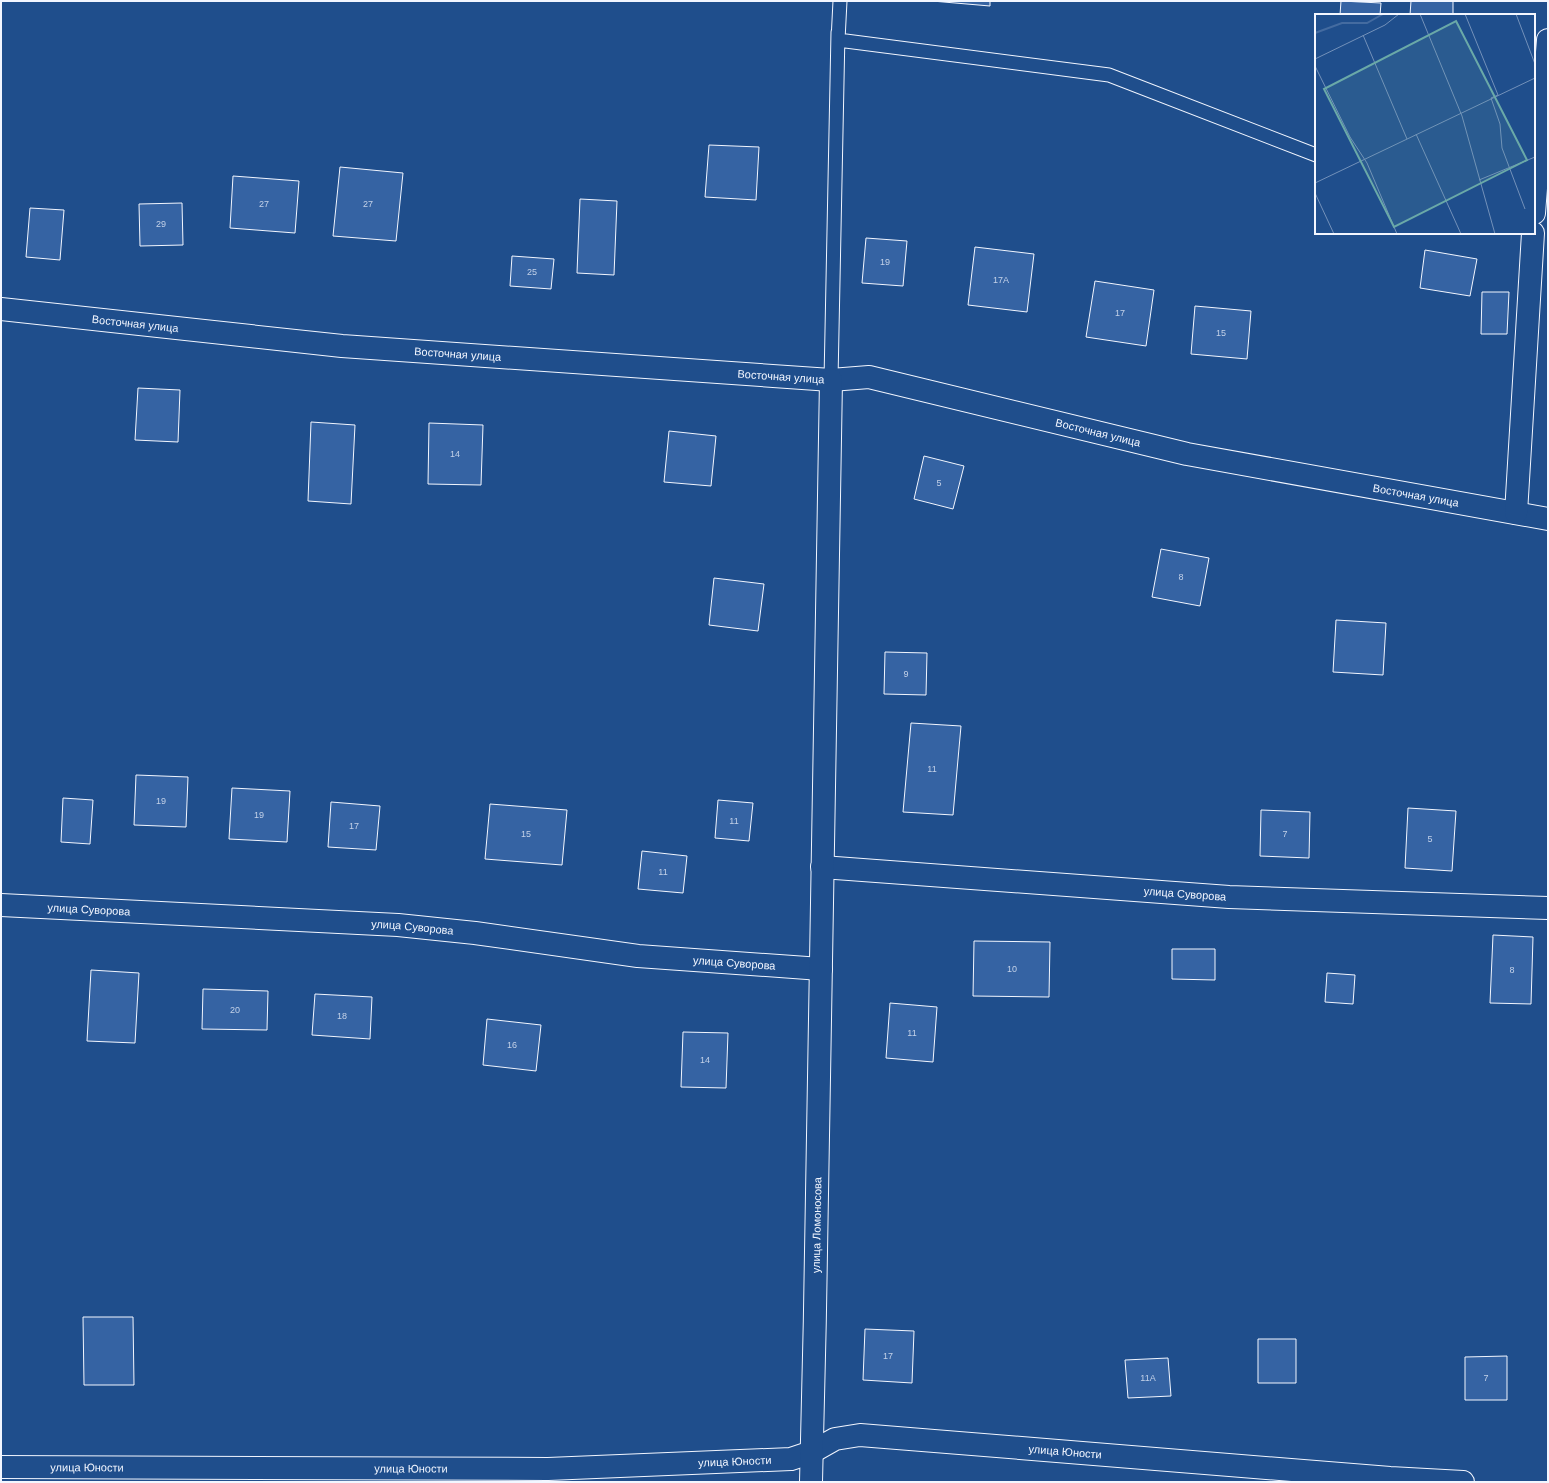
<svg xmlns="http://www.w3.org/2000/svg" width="1549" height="1483" font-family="Helvetica,sans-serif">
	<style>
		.building { fill: #3563a3; stroke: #f2f6ff }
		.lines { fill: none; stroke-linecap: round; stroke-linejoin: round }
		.lane-casing { stroke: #f2f6ff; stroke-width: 15 }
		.street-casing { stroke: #f2f6ff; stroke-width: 24 }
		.lane { stroke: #1f4e8c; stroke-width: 13 }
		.street { stroke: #1f4e8c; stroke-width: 22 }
		.labels { text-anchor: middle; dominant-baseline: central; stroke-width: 3; stroke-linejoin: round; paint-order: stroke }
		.number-label { font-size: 9px; fill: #c3d1e8 }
		.street-label { font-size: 11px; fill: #f2f6ff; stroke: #1f4e8c }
		.inset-river { fill: none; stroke: #446ba0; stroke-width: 2 }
		.inset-road { fill: none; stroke: #7391ba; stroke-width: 1 }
		.view { fill: #6aa9a8; fill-opacity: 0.15; stroke: #6aa9a8; stroke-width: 2 }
		.inset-edge { fill: none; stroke: #f2f6ff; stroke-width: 2 }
	</style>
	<rect width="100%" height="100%" fill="#1f4e8c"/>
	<path class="building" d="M932 1H990V6Z
		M1341 1 1381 3 1380 15H1340Z
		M1411 1H1453V15H1410Z
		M709 145 759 147 756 200 705 197Z
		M340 167 403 173 396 241 333 236Z
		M233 176 299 181 295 233 230 228Z
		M580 199 617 201 614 275 577 273Z
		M182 203 183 245 140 246 139 204Z
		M30 208 64 210 60 260 26 257Z
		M866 238 907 241 903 286 862 283Z
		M975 247 1034 254 1027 312 968 305Z
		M1425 250 1477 259 1470 296 1420 288Z
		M512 256 554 259 551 289 510 286Z
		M1095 281 1154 290 1146 346 1086 337Z
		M1482 292H1509L1507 334H1481Z
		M1195 306 1251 311 1247 359 1191 354Z
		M138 388 180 390 178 442 135 440Z
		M311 422 355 425 351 504 308 501Z
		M429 423 483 425 481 485 428 484Z
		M669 431 716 436 711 486 664 482Z
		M924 456 964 466 953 509 914 499Z
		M1161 549 1209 558 1200 606 1152 597Z
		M714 578 764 584 758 631 709 625Z
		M1336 620 1386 623 1383 675 1333 672Z
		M885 652 927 653 926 695 884 694Z
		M911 723 961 726 953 815 903 812Z
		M136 775 188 777 186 827 134 825Z
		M232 788 290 791 287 842 229 839Z
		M63 798 93 800 90 844 61 842Z
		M718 800 753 803 749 841 715 838Z
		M331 802 380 806 376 850 328 847Z
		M490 804 567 810 562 865 485 859Z
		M1408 808 1456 811 1452 871 1405 868Z
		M1261 810 1310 812 1309 858 1260 856Z
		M642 851 687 856 683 893 638 889Z
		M1493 935 1533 937 1531 1004 1490 1003Z
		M974 941 1050 942 1049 997 973 996Z
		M1172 949H1215V980L1172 979Z
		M91 970 139 973 135 1043 87 1041Z
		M1327 973 1355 975 1353 1004 1325 1002Z
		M203 989 268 991 267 1030 202 1029Z
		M315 994 372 997 370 1039 312 1035Z
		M890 1003 937 1007 933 1062 886 1058Z
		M487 1019 541 1025 536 1071 483 1065Z
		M683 1032 728 1033 726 1088 681 1087Z
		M83 1317H133L134 1385H84Z
		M865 1329 914 1331 912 1383 863 1380Z
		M1258 1339H1296V1383H1258Z
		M1507 1356V1400H1465V1357Z
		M1168 1358 1171 1396 1128 1398 1125 1360Z"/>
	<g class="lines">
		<defs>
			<path id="lane" d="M840 1 838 40 1109 75 1316 155
				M831 380 838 32"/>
			<g id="street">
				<path d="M1534 213 1548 40"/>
				<path id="s1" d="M1 309 342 346 831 380 869 377 1187 454 1548 519"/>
				<path d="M1516 513 1533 233"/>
				<path id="s2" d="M822 867 1229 897 1548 908"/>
				<path id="s3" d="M1 905 398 925 475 933 638 956 821 969"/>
				<path id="s4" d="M1 1467 548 1469 791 1459 812 1452 835 1439 860 1435 1390 1478 1463 1482"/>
				<path id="s5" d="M811 1482C821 1115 821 748 831 380"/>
			</g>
		</defs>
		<use href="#lane" class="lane-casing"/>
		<use href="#street" class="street-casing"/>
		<use href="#lane" class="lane"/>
		<use href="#street" class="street"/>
	</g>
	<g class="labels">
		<g class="number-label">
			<text x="264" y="204">27</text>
			<text x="368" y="204">27</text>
			<text x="161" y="224">29</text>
			<text x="885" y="262">19</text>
			<text x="532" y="272">25</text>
			<text x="1001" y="280">17А</text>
			<text x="1120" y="313">17</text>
			<text x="1221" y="333">15</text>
			<text x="455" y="454">14</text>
			<text x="939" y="483">5</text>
			<text x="1181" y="577">8</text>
			<text x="906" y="674">9</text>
			<text x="932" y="769">11</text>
			<text x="161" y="801">19</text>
			<text x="259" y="815">19</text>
			<text x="734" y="821">11</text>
			<text x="354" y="826">17</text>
			<text x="526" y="834">15</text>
			<text x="1285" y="834">7</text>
			<text x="1430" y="839">5</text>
			<text x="663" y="872">11</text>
			<text x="1012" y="969">10</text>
			<text x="1512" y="970">8</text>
			<text x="235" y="1010">20</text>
			<text x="342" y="1016">18</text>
			<text x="912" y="1033">11</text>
			<text x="512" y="1045">16</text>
			<text x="705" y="1060">14</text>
			<text x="888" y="1356">17</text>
			<text x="1148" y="1378">11А</text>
			<text x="1486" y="1378">7</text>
		</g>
		<g class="street-label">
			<text stroke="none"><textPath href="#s1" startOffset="135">Восточная улица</textPath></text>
			<text stroke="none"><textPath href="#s1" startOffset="459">Восточная улица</textPath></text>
			<text stroke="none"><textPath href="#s1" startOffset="783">Восточная улица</textPath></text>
			<text stroke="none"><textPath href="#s1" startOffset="1107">Восточная улица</textPath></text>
			<text stroke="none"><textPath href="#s1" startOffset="1431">Восточная улица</textPath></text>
			<text stroke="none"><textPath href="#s2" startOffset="364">улица Суворова</textPath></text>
			<text stroke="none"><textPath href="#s3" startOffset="88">улица Суворова</textPath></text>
			<text stroke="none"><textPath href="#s3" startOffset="412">улица Суворова</textPath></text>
			<text stroke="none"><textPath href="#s3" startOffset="736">улица Суворова</textPath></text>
			<text stroke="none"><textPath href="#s5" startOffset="257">улица Ломоносова</textPath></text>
			<text stroke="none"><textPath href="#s4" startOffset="1070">улица Юности</textPath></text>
			<text stroke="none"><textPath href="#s4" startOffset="734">улица Юности</textPath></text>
			<text stroke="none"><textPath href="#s4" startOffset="86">улица Юности</textPath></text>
			<text stroke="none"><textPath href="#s4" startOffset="410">улица Юности</textPath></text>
		</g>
	</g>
	<g transform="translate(1315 14)">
		<rect width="220" height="220" fill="#1f4e8c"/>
		<path class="inset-river" d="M0 19 27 9H52L68 0"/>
		<path class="inset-road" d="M105 0 147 102 180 220M150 0 183 81 176 84 185 110 187 134 210 195M201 0 220 50M48 21 92 125M0 45 70 11 84 0M0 52 35 123 52 149 82 220M101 120 146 220M164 166 220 143M0 169 220 64M0 179 19 220"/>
		<path class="view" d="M141 7 212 146 79 213 9 75Z"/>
		<rect width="220" height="220" class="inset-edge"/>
	</g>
	<rect width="1549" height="1483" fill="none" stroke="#f2f6ff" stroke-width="4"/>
</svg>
